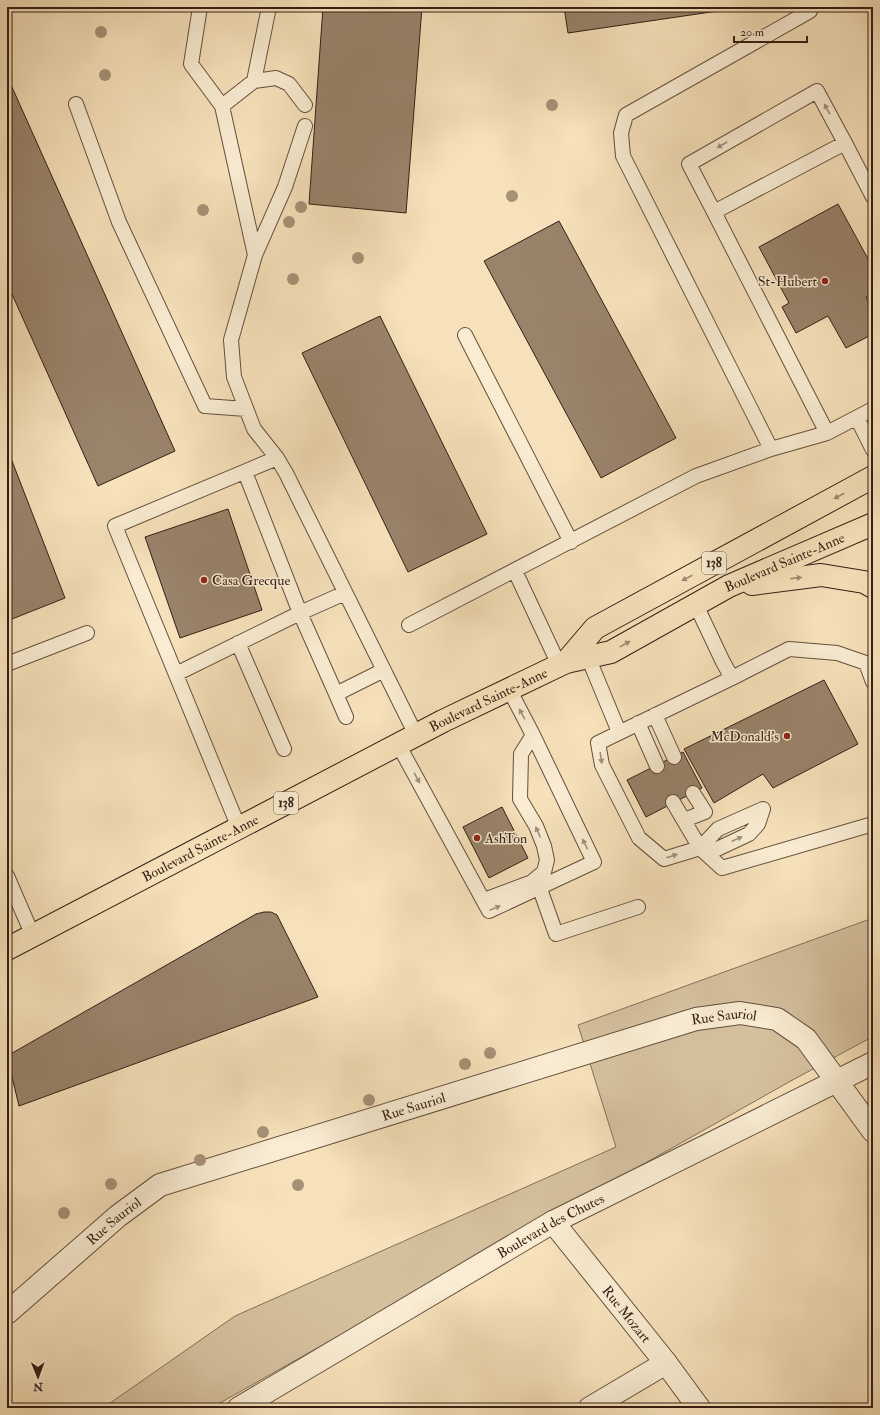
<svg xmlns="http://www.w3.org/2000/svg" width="880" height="1415" font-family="'IM FELL Double Pica',serif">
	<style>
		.green { fill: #d5c09e; stroke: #856f5a }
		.building { fill: #99836b; stroke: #351e15 }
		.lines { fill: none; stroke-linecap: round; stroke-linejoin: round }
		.service-casing { stroke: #654f3e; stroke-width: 16 }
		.minor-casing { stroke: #654f3e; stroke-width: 24 }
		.primary-casing { stroke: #351e15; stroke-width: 24 }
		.service { stroke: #f9ecd2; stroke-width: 14 }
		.minor { stroke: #f9ecd2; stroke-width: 22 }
		.primary { stroke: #f6e1ba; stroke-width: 22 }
		.tree { fill: #a69176 }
		.oneway { fill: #a18f7d }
		.oneway2 { fill: #9f8970 }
		.poi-dot { fill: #8f2418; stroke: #f9ecd2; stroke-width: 1.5 }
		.labels { text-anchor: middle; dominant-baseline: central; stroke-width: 3; stroke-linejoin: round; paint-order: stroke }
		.shield { fill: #f9ecd2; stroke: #705c4e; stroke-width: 1 }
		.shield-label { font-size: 13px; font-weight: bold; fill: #351e15 }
		.poi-label { font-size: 14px; fill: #351e15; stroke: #f9ecd2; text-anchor: end }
		.street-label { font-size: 14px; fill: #351e15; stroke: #f9ecd2 }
	</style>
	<rect width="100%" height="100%" fill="#f6e1ba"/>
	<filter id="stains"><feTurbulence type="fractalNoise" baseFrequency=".005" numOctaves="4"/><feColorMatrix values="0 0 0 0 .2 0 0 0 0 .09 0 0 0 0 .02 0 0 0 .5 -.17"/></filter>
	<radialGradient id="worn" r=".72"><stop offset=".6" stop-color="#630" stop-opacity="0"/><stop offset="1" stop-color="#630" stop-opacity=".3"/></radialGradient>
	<path class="green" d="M873 918V1037H872L789 1082 211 1408H103L235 1316 616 1147 578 1025Z"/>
	<path class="building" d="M323 7H422L406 213 309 204Z
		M564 7H745L568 33Z
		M7 76 175 451 98 486 7 283Z
		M838 204 873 268V293L866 297 873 310V334L846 348 828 316 796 333 782 307 789 303 759 247Z
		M559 221 676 438 601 478 484 261Z
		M380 316 487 534 408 572 302 353Z
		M7 448 65 598 7 621Z
		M228 509 262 610 180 638 145 537Z
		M824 680 858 744 773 788 763 774 714 803 684 749Z
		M683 752 702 788 646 817 627 780Z
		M502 807 528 858 489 878 463 827Z
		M264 912H271L277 915 318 997 19 1106 7 1056 256 914Z"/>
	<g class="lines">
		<defs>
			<path id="service" d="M200 7 191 64 222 106
				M810 11 626 115 621 133 623 156 771 449 827 433
				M254 81 269 7
				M76 104 119 222 205 406 246 409
				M305 126 285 187 255 255 231 340 234 377 254 429 277 458 286 473 416 735
				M873 197 845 143 714 212 827 433 873 409
				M714 212 689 164 817 91 845 143
				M255 255 222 106 254 81 276 78 289 84 305 105
				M465 335 571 542
				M857 418 873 450
				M245 472 300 613 336 694 384 670
				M515 571 559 665
				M696 605 723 662 732 678 598 743 602 765 639 838 664 859 700 848 715 850 749 834 758 824 763 809
				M409 625 696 476 771 449
				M238 643 284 749
				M588 657 619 732
				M7 664 87 633
				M176 674 300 613 345 593
				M732 678 789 649 837 653 866 663 873 682
				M336 694 346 717
				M655 715 674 757
				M638 723 657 766
				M398 744 489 911 594 862 533 735 509 689
				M673 802 700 848 722 868 873 824
				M684 820 705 812 693 793
				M239 828 115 526 277 458
				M700 848 718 829 763 809
				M7 876 33 936
				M540 889 556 934 638 907
				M484 900 532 882 544 872 547 860 544 846 536 826 520 799 521 754 533 735"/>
			<g id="minor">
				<path id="s1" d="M553 1222 666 1363 699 1408"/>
				<path id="s2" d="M7 1313 118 1216 160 1185 696 1019 740 1013 777 1019 806 1039 873 1131"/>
				<path id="s3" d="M239 1408 553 1222 873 1063"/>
				<path d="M590 1408 666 1363"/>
			</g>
			<g id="primary">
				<path d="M752 584 821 575 864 582 873 587"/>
				<path d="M566 662 595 628 873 477"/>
				<path id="s4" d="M7 949 443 721 566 662 611 652 729 586 873 524"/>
			</g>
		</defs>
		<use href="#service" class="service-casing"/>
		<use href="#minor" class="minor-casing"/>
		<use href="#primary" class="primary-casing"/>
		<use href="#service" class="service"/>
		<use href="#minor" class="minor"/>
		<use href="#primary" class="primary"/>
	</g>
	<g class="tree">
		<circle cx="101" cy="32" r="6"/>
		<circle cx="105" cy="75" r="6"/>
		<circle cx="552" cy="105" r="6"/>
		<circle cx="512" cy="196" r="6"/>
		<circle cx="301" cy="207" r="6"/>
		<circle cx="203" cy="210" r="6"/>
		<circle cx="289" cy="222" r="6"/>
		<circle cx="358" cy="258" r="6"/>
		<circle cx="293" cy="279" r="6"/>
		<circle cx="490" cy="1053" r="6"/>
		<circle cx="465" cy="1064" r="6"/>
		<circle cx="369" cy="1100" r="6"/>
		<circle cx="263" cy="1132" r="6"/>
		<circle cx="200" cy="1160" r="6"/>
		<circle cx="111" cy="1184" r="6"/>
		<circle cx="298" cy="1185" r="6"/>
		<circle cx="64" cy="1213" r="6"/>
	</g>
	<defs><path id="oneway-solid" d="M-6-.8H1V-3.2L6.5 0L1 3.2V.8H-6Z"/></defs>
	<g class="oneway">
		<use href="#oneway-solid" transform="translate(827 109) rotate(-119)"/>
		<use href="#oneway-solid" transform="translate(722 145) rotate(150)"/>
		<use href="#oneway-solid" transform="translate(522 714) rotate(-118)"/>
		<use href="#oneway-solid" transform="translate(601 758) rotate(81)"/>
		<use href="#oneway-solid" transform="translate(417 778) rotate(61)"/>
		<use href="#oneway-solid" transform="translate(538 832) rotate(-114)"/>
		<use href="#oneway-solid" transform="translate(737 839) rotate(-25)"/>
		<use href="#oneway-solid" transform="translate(585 844) rotate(-116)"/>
		<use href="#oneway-solid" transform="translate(672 856) rotate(-17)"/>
		<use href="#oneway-solid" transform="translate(495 908) rotate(-22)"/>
	</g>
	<g class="oneway2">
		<use href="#oneway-solid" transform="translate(839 496) rotate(152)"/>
		<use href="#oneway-solid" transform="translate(687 578) rotate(152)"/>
		<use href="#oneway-solid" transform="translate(796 578) rotate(-7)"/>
		<use href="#oneway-solid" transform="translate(625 644) rotate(-29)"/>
	</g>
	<g class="poi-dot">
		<circle cx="825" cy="281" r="4"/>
		<circle cx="204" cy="580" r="4"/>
		<circle cx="787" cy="736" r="4"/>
		<circle cx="477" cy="838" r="4"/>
	</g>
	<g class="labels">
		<g class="shield">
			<rect x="702" y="552" width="24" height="22" rx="3"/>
			<rect x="274" y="792" width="24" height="22" rx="3"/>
		</g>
		<g class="shield-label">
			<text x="714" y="563">138</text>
			<text x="286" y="803">138</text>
		</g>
		<g class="poi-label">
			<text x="817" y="281">St-Hubert</text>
			<text x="212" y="580" text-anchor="start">Casa Grecque</text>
			<text x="779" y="736">McDonald's</text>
			<text x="485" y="838" text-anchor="start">AshTon</text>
		</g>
		<g class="street-label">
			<text stroke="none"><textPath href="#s4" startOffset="870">Boulevard Sainte-Anne</textPath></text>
			<text stroke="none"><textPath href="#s4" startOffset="542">Boulevard Sainte-Anne</textPath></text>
			<text stroke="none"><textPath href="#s4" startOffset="218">Boulevard Sainte-Anne</textPath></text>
			<text stroke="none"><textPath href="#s2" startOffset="789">Rue Sauriol</textPath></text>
			<text stroke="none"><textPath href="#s2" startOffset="465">Rue Sauriol</textPath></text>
			<text stroke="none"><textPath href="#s2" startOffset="141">Rue Sauriol</textPath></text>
			<text stroke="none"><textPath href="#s3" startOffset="361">Boulevard des Chutes</textPath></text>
			<text stroke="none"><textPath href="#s1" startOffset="118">Rue Mozart</textPath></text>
		</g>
	</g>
	<rect width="880" height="1415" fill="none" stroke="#f6e1ba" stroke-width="24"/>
	<rect x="8" y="8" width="864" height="1399" fill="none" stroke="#351e15" stroke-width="2"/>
	<rect x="12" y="12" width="856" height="1391" fill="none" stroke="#351e15"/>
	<g transform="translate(38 1377) rotate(179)" stroke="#f9ecd2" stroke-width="3" paint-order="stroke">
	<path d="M0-3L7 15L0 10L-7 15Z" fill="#351e15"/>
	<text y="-6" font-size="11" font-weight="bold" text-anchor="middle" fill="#351e15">N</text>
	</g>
	<path d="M734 36v6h73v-6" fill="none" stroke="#351e15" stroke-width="2"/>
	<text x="740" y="36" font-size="12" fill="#351e15" stroke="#f9ecd2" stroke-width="3" paint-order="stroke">20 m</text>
	<rect width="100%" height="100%" filter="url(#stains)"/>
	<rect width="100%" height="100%" fill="url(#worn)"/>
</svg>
